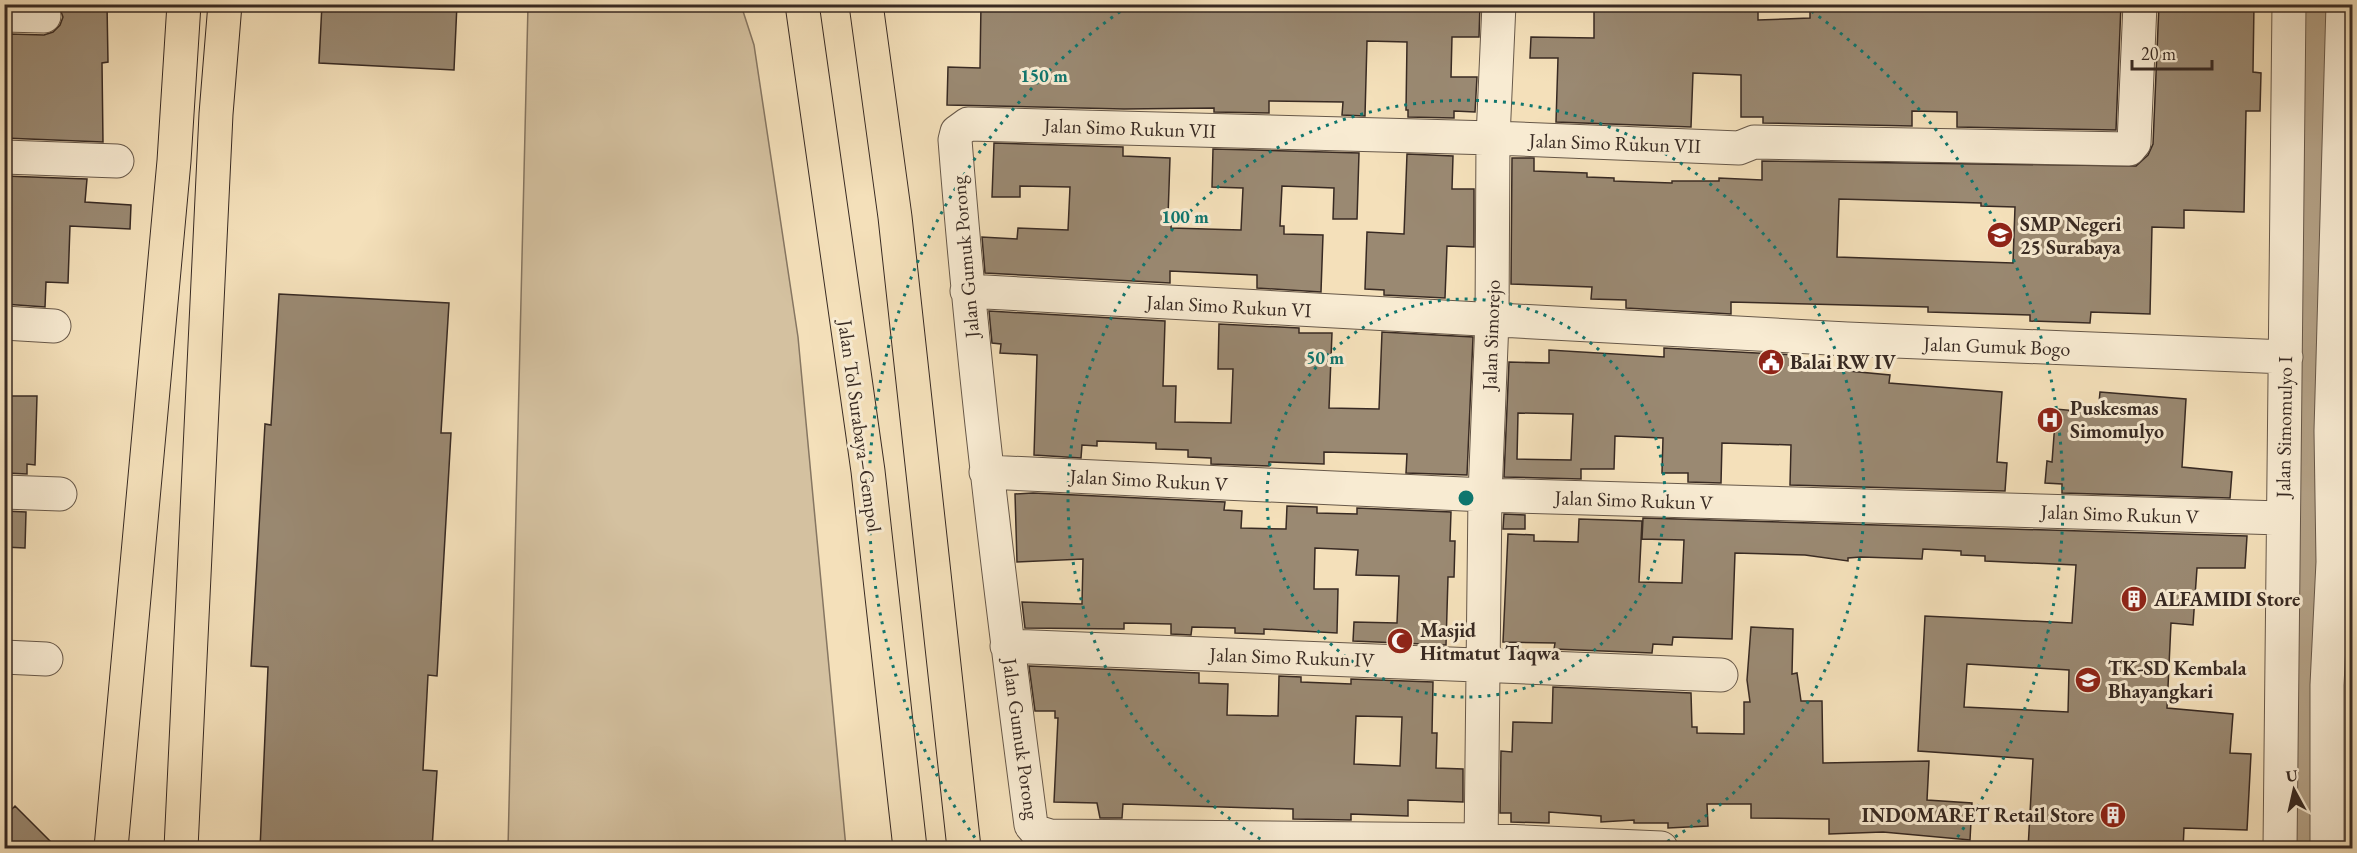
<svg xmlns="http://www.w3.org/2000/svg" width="2357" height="853" font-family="'EB Garamond',serif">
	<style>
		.green { fill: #d4c1a0; stroke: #867662; stroke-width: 1.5 }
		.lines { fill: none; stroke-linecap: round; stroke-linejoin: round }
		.river { stroke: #b4a287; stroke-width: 48 }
		.building { fill: #9a8972; stroke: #382a23; stroke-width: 1.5; fill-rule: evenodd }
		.minor-casing { stroke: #675849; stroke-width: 35 }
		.highway-casing { stroke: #382a23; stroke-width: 35 }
		.minor { stroke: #f8ebd2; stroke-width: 33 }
		.highway { stroke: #f4e0ba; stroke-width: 33 }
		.ring { fill: none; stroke: #0f766e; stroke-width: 3; stroke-dasharray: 3 6 }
		.labels { text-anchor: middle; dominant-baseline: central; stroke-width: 6; stroke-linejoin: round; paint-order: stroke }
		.street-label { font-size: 20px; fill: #382a23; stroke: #f8ebd2 }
		.poi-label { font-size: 20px; font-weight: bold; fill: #382a23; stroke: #f8ebd2; text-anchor: start }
		.centre { fill: #0f766e; stroke: #f8ebd2; stroke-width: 3 }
		.ring-label { font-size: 18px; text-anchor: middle; font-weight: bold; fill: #0f766e; stroke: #f8ebd2; stroke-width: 6; stroke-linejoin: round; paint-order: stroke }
	</style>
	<rect width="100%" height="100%" fill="#f4e0ba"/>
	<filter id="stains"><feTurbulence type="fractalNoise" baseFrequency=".00333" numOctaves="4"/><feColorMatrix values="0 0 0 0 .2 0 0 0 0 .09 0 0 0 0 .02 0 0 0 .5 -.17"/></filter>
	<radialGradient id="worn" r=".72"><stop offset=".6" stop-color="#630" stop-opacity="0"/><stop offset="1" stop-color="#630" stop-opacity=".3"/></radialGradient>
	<path class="green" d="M528 5H741L754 45 798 337 846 848H508Z"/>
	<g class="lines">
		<path class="river" d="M2308 848 2322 4"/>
	</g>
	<path class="building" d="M58 4H107L108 62 102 63 103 142 4 138V91L10 90V34L44 35 53 32 60 25 63 17Z
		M322 4H457L454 70 319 63Z
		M981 4H1086V8L1126 9V4H1480L1479 37H1452L1451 77H1477L1475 112 1454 111V118L1408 117V110H1406L1407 42 1367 41 1365 116 1342 115 1343 102 1269 101V113L1214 112V108L1124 109 947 105 948 67 980 68Z
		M1594 4 1736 8 1737 4H1758V20L1810 18V4H2033V9L2084 11V4H2121L2116 130 1957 127V112L1912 111V126L1763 123V117H1741V75L1693 73 1691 127 1556 122 1558 58H1530L1531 37 1594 38Z
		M2159 4H2254L2253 72 2261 73 2260 111H2246L2244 212 2184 210V228L2152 227 2150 314 2091 312 2090 323 2030 321V315L1928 312V307L1731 302V314L1626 308V300L1591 299 1592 287 1511 284 1512 158H1534V171L1587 173V177L1614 178V181L1672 183V181H1719V178L1762 180V161L2136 166 2148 155 2153 144ZM1839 199 1981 203V206L2015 207 2013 263 1837 257Z
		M994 143 1123 147V156L1170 158 1168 217H1172L1171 228 1241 230 1243 188 1212 187 1213 149 1359 153 1357 219H1333L1334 188 1282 186 1280 226H1284V234L1323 235 1321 292 1257 288V275L1170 271V283L985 273 982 237 1017 239 1018 228 1068 230 1070 187 1020 186V197H992Z
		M1407 154 1453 156 1452 189H1474V247L1447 246 1445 298 1384 295V290L1365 289 1367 232 1404 234Z
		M4 176 87 179 85 202 131 205 130 229 70 226 68 283 46 282 45 307 4 304Z
		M279 294 449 303 441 433H451L437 676 428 675 423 770 437 771 432 849H260L268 667 251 666 265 424 271 425Z
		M989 311 1165 321 1163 386H1176L1175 422 1231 423 1233 369H1218L1219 324 1299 328V333H1332L1329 408 1379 409 1382 332 1473 337 1467 475 1406 473 1407 454 1324 452V464L1269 462V466L1211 464V458L1188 457V450L1156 449V443L1097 441V446L1082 445 1081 458 1034 455 1037 355 1000 353 1001 344 992 343Z
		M1664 348 1796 355V366L1890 375 1889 383 2002 392 1997 462 2007 463 2005 491 1790 485 1791 445 1722 443 1721 483 1688 482V473H1662L1663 438 1615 436 1614 469H1581V479L1504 477 1509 362 1549 363V350L1664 357ZM1518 413 1573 414 1571 460 1517 459Z
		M2100 392 2186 399 2182 467 2232 472 2230 498 2062 493V484L2045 483 2047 461 2052 462 2056 409 2098 413Z
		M4 396H37L35 465 27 464V474L6 473Z
		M1033 493 1225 502 1224 510 1242 511 1241 528 1286 529 1287 506 1317 507V513L1357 514V508L1451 512 1450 541H1455L1454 577H1448L1446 645 1353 641 1354 622 1397 623 1399 576 1356 575 1358 550 1315 548 1314 589H1338L1337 633 1264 629V634L1235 633V628L1192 627 1191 635 1171 634V624L1124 623V629L1025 628 1022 602 1082 604 1083 559 1017 562 1015 494Z
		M4 511 26 512 25 548 4 547Z
		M1504 514 1525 515V529H1503Z
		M1643 518 2247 536 2245 568H2197L2193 625 2171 623 2167 708 2233 714 2230 753 2251 754 2247 830 2184 828 2183 849H2028L2033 759 1918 751 1925 616 2072 623 2076 565 1985 561V556L1961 555V551L1923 549 1922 559 1861 557 1848 558V561L1805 555 1735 553 1732 639 1673 637 1672 645 1653 644 1652 653 1554 649 1555 643 1503 642 1508 534 1534 535V541L1578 542 1579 519 1642 521 1639 582 1682 583 1684 540 1642 539ZM1967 664 2069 670 2068 712 1964 707Z
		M1751 627 1793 629 1792 674 1797 673 1801 701H1822L1823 763 1929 761 1927 800 1972 803 1970 840 1883 832 1829 834V819L1751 818V804H1707L1708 826 1668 828V823H1634V820L1601 822V816L1549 812V823L1511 822V813H1500L1501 751 1512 752 1513 722 1552 723 1553 687 1691 693 1692 727H1697V733L1744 734V702H1750L1747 680Z
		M1029 666 1199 673V683L1228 684 1227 715 1278 716 1279 676 1301 677V682L1351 684V679L1433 682 1432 733H1437L1436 768 1463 769V802L1408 800V816L1351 814V820L1293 819V809L1123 804 1122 818H1100L1097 803 1054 802 1058 718H1055V711H1035ZM1356 716 1402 717 1400 766 1354 764Z
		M15 806 58 849H4V817Z"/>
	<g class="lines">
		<defs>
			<path id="minor" d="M4 15 44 16
				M4 157 117 161
				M967 291 1847 339 2286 357
				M4 323 54 326
				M986 472 1485 495 2282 518
				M4 492 60 494
				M1007 646 1721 675
				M4 657 46 659
				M1481 848 1485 495 1492 320 1493 138 1499 4
				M1661 848 1481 840 1050 836 1037 832 1031 825C1001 597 973 369 955 140L957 132 968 124 1493 138 1739 148 1754 142 2129 149 2134 143 2140 4
				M2280 848 2289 4
				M2327 848V685L2333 562 2331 431 2343 4"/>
			<path id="highway" d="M802 4 868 471 910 848
				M866 4 895 217 964 848
				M111 848 174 161 184 4
				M181 848 216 114 225 4"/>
		</defs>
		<use href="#minor" class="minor-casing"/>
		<use href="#highway" class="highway-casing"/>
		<use href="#minor" class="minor"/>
		<use href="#highway" class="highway"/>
	</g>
	<g class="ring">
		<circle cx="1466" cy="498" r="199"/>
		<path d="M1276 848A398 398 0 1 1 1656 848"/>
		<path d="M980 845A597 597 0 0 1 1128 6M1804 6A597 597 0 0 1 1952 845"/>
	</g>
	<defs>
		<symbol id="school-disc" viewBox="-11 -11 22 22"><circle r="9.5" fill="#8f2418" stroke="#f8ebd2"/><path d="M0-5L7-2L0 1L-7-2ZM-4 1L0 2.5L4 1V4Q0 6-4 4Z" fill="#fff"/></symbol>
		<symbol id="civic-disc" viewBox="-11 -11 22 22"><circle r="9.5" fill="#8f2418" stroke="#f8ebd2"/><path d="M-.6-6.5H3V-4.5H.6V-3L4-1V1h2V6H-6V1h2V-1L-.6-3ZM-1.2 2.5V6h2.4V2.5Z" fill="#fff"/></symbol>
		<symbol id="hospital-disc" viewBox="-11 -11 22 22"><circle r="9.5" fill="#8f2418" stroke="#f8ebd2"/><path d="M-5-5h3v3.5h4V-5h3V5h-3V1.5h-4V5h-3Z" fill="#fff"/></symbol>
		<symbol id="building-disc" viewBox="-11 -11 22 22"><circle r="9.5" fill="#8f2418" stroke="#f8ebd2"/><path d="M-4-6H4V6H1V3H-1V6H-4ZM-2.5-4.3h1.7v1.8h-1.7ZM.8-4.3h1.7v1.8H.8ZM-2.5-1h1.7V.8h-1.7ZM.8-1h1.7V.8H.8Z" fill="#fff"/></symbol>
		<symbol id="mosque-disc" viewBox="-11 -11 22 22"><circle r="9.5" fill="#8f2418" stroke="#f8ebd2"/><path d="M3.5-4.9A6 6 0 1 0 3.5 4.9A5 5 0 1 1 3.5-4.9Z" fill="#fff"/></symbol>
	</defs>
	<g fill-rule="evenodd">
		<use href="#school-disc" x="1985" y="220" width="30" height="30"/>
		<use href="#civic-disc" x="1756" y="347" width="30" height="30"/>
		<use href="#hospital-disc" x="2035" y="405" width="30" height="30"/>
		<use href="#building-disc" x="2119" y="584" width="30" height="30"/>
		<use href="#mosque-disc" x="1385" y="626" width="30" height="30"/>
		<use href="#school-disc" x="2073" y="665" width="30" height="30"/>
		<use href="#building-disc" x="2098" y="800" width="30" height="30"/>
	</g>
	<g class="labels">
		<g class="street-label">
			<text transform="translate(1130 128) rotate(2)">Jalan Simo Rukun VII</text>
			<text transform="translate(1615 143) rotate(2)">Jalan Simo Rukun VII</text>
			<text transform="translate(965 257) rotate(-95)">Jalan Gumuk Porong</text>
			<text transform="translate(1229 306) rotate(3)">Jalan Simo Rukun VI</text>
			<text transform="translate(1491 335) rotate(-88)">Jalan Simorejo</text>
			<text transform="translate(1997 346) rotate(2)">Jalan Gumuk Bogo</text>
			<text transform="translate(860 426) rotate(82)">Jalan Tol Surabaya–Gempol</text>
			<text transform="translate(2284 427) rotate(-89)">Jalan Simomulyo I</text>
			<text transform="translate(1149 480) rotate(3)">Jalan Simo Rukun V</text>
			<text transform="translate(1634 500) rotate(2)">Jalan Simo Rukun V</text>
			<text transform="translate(2120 514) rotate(2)">Jalan Simo Rukun V</text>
			<text transform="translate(1292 657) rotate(2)">Jalan Simo Rukun IV</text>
			<text transform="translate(1021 739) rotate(82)">Jalan Gumuk Porong</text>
		</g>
		<g class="poi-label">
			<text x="2020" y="224">SMP Negeri<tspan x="2020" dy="23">25 Surabaya</tspan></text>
			<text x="1790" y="362">Balai RW IV</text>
			<text x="2070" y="408">Puskesmas<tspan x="2070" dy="23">Simomulyo</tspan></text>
			<text x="2154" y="599">ALFAMIDI Store</text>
			<text x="1420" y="630">Masjid<tspan x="1420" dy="23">Hitmatut Taqwa</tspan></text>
			<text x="2108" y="668">TK-SD Kembala<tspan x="2108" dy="23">Bhayangkari</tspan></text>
			<text x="2094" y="815" text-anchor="end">INDOMARET Retail Store</text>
		</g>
	</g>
	<circle cx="1466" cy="498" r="9" class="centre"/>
	<g class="ring-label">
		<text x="1044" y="82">150 m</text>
		<text x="1185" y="223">100 m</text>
		<text x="1325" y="364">50 m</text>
	</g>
	<rect width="2357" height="853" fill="none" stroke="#f4e0ba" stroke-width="24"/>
	<rect x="6" y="6" width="2345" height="841" fill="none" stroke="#382a23" stroke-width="3"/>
	<rect x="12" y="12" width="2333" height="829" fill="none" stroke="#382a23" stroke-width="1.5"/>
	<g transform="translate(2294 790) rotate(352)" stroke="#f8ebd2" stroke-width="4.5" paint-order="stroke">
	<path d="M0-4.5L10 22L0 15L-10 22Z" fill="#382a23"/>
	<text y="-9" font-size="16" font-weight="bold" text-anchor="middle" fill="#382a23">U</text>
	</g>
	<path d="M2132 60v9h80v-9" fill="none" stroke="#382a23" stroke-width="3"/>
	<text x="2141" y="60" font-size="18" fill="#382a23" stroke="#f8ebd2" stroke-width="4.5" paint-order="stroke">20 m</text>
	<rect width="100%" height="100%" filter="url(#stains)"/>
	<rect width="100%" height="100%" fill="url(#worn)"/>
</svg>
